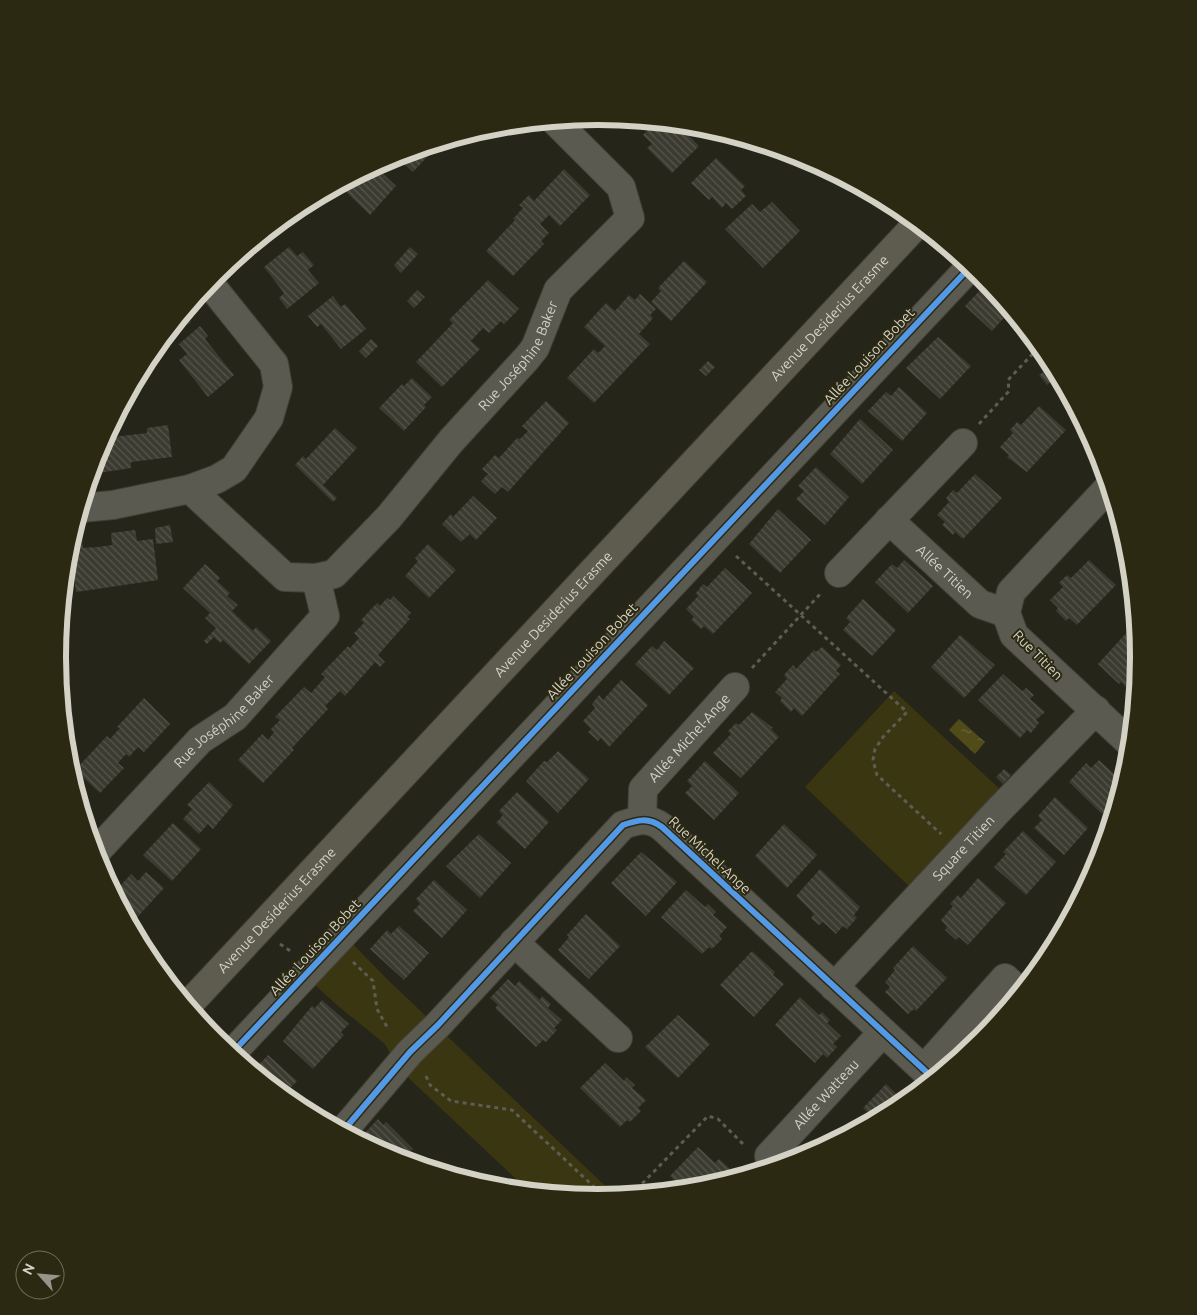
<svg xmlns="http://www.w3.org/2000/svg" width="1197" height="1315" font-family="Ubuntu,sans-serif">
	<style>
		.grass { fill: #3b3612 }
		.water { fill: url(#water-ripples) }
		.building { fill: url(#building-back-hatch) }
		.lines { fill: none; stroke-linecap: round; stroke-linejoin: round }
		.minor-casing { stroke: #424137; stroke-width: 30 }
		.major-casing { stroke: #424137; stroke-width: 30 }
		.path { stroke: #5e5d54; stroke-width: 3; stroke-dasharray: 4 4; stroke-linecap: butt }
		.minor { stroke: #5a5a50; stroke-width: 28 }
		.major { stroke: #5d5c4f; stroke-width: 28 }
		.cycleway-casing { stroke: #2c2913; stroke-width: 9 }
		.cycleway { stroke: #5399e6; stroke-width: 6 }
		.labels { text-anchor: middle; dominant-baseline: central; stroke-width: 4; stroke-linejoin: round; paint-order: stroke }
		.street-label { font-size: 14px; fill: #d4d2c5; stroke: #2c2913 }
		.rim { fill: none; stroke: #d4d2c5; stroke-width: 6 }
	</style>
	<defs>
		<pattern id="water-ripples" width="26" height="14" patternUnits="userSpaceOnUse" patternTransform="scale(1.25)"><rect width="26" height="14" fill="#514b1a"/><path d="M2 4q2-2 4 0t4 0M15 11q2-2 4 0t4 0" fill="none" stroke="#69643a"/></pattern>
		<pattern id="building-back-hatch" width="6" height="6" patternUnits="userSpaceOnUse" patternTransform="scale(1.25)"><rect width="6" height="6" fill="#3c3b31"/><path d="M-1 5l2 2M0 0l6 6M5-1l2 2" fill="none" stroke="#57564d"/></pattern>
	</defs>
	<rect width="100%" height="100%" fill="#262519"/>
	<path class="grass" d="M894 691 1004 793 913 890 805 787Z
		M344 935 390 982 617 1197 598 1198 530 1192 398 1068 385 1044 338 1006 305 976Z"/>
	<path class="water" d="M959 719 985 742 975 754 949 730Z"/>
	<path class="building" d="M655 122 677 124 699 146 672 173 647 148 652 144 643 135Z
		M440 143 413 172 396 156Z
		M716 158 745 186 741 190 746 196 732 209 726 203 722 208 712 197 709 200 691 183Z
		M375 166 396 186 370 215 343 189 355 177Z
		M564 169 590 195 560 226 549 215 540 224 549 233 541 241 544 244 513 276 486 251 515 220 513 219 523 208 519 205 529 195 534 201Z
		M772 202 800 231 763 268 725 229 752 204 760 212Z
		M274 227 277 230 244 256 242 254Z
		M289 247 297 256 303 252 314 265 308 270 319 283 287 309 279 298 284 293 264 267Z
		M410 247 418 254 401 273 394 265Z
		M684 261 707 282 671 321 651 302 661 291 658 288Z
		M488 280 519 309 504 324 501 321 489 333 483 328 471 341 480 349 442 387 416 362 453 323 449 320Z
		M987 283 1010 311 992 331 965 306Z
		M417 290 425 297 414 308 407 301Z
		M640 294 656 309 650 315 653 318 639 334 650 344 594 403 567 378 594 349 598 353 605 346 584 327 606 303 615 311 629 295 635 300Z
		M333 296 341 307 345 304 366 329 341 349 321 324 317 327 308 316Z
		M185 312 191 322 164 339Z
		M200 326 208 336 205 339 234 375 208 397 179 360 187 354 179 344Z
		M938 337 971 366 940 399 906 368Z
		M371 339 378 346 366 358 359 351Z
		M708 361 715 367 706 376 699 370Z
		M1049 368 1053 374V380L1047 385 1039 375Z
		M412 378 432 397 424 405 426 407 404 431 379 408 402 384 404 386Z
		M899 387 927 413 902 441 868 411 886 392 891 396Z
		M546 401 569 423 508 492 502 487 495 494 481 481 488 474 482 469 495 455 499 458 517 438 520 439 528 431 522 426Z
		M1039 406 1066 430 1027 472 1007 457 1009 455 1000 447 1013 433 1010 430 1017 422 1021 425Z
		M860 419 893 450 862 484 830 454Z
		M168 425 172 457 131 462V468L92 474 99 450 105 438 147 433V428Z
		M335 428 357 448 323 485 337 498 333 502 295 465 303 456 306 459Z
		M816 467 849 497 825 525 796 499 804 491 798 486Z
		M975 474 1002 498 963 539 955 532 953 535 942 525 945 522 937 515 949 502 946 498 953 490 957 493Z
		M473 496 497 518 476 540 470 534 461 542 442 524 451 514 453 517Z
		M778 509 811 540 780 573 749 544Z
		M170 525 173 542 156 544 155 528Z
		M135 530 137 541 153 539 158 580 76 592 70 546 72 538 82 537 83 548 98 547 112 545 111 533Z
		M428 544 456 570 429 598 405 576 418 561 415 558Z
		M904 560 933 586 908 613 875 582 892 564 897 568Z
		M1089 560 1116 585 1077 625 1069 618 1066 621 1056 611 1058 608 1050 600 1063 587 1059 583 1067 575 1071 578Z
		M205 564 220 578 217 581 230 593 227 596 238 605 232 611 253 631 256 627 271 641 249 664 223 640 220 643 214 637 207 644 204 641 216 628 205 618 210 613 183 588Z
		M725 568 752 593 713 634 704 626 701 629 691 620 694 617 686 609 698 596 696 593 703 584 707 587Z
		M393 596 411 613 407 617 410 619 378 655 385 662 380 667 375 662 345 696 340 691 325 706 328 709 292 748 294 750 263 783 238 760 262 734 268 740 274 732 271 729 280 720 275 717 304 687 311 693 325 677 321 674 348 646 350 648 359 638 354 633 364 623 361 620 377 603 380 606 387 598 390 600Z
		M863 599 896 630 872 656 843 630 850 622 846 618Z
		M1129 630 1138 639 1139 658 1136 688 1132 693 1121 682 1119 684 1098 664Z
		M960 635 995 665 964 698 931 667Z
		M664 641 694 668 669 695 635 664 652 646 657 650Z
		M822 647 841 665 836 671 840 674 802 716 794 708 791 712 780 701 782 698 775 692 787 679 784 675 793 665 796 669 814 650 816 652Z
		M1003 674 1022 691 1026 688 1034 695 1030 699 1045 712 1036 720 1039 723 1031 733 1027 730 1020 738 978 700Z
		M63 680 69 686 61 694 60 684Z
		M621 680 648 705 609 747 601 738 598 741 588 732 591 729 583 721 595 708 592 704 599 695 603 700Z
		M144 698 170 724 144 752 138 747 129 757 126 754 118 763 124 768 100 793 75 770 107 736 110 739 120 728 117 727Z
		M752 712 773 728 771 729 779 737 741 778 713 753 731 734 728 731 736 723 739 725Z
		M558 751 589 779 558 813 526 781 544 761 547 762Z
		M1099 760 1123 782 1119 795 1102 814 1069 782 1086 763 1091 768Z
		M705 761 739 793 714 820 685 793 692 786 687 781Z
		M1004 769 1011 775 1003 784 996 777Z
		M209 782 233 805 213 829 208 824 199 834 183 819 192 809 187 805Z
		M517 792 549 822 525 849 496 823 503 815 499 811Z
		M1055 797 1088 828 1064 855 1034 828 1042 820 1038 816Z
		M173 823 201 849 172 881 143 855Z
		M784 824 817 855 787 888 755 856Z
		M1023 831 1056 862 1026 895 994 867 1006 854 1003 852Z
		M479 834 511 863 480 898 446 866Z
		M641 852 677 882 646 916 611 883Z
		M820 869 860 907 854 915 857 918 847 929 843 926 836 934 823 922 819 925 811 918 814 914 796 896Z
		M146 872 164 888 131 924 114 893 131 874 138 881Z
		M978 878 1006 903 968 945 959 937 956 940 945 930 947 927 941 920 953 906 950 904 958 895 961 898Z
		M434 880 467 910 442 938 413 911 420 904 416 899Z
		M686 890 705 907 708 904 716 912 713 915 727 927 719 936 722 939 712 949 709 947 702 954 661 917Z
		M586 914 620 946 589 979 558 950 569 937 567 935Z
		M399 926 429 953 404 980 370 949 387 930 391 934Z
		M913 946 947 978 916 1011 914 1009 908 1014 885 992 890 987 885 982 895 970 893 968Z
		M752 951 775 972 773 975 784 984 754 1017 720 985Z
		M508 979 515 986 519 981 540 1000 542 996 551 1004 548 1008 562 1020 554 1028 557 1030 546 1042 543 1040 536 1047 495 1008 498 1005 490 998Z
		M800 997 819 1015 822 1012 830 1020 827 1023 841 1036 833 1044 837 1047 827 1058 823 1054 815 1063 775 1025Z
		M322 1000 349 1024 341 1032 344 1035 313 1069 283 1041 312 1006 315 1008Z
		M993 1013 999 1018 973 1047 967 1041Z
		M678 1015 710 1044 678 1078 645 1047Z
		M268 1055 297 1081 283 1095 253 1071Z
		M605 1063 624 1081 626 1077 635 1085 632 1088 646 1100 638 1108 641 1111 630 1122 627 1120 620 1127 580 1088Z
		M886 1084 905 1102 876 1120 863 1108Z
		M378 1119 383 1125 386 1122 413 1149 402 1161 366 1144 368 1142 362 1136Z
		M841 1130 846 1136 817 1151 828 1139 830 1141Z
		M698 1147 715 1163 719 1159 738 1176 704 1188 685 1190 670 1176Z
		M425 1157 430 1162 432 1160 447 1174 417 1165Z"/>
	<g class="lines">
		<defs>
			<g id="minor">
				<path d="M1109 487 1011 592 1006 613 1014 635 1131 744"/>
				<path id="s1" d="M190 489 285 577 316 578 334 574 389 517 451 441 527 358 535 348 558 290 630 218 621 187 555 121"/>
				<path d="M81 508 113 505 190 489 217 479 234 469 269 418 278 387 274 364 209 283"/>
				<path id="s2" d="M889 520 980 604 1006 613"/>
				<path d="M839 573 963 443"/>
				<path id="s3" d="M642 820 643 789 735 687"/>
				<path id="s4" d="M95 853 200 740 235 717 325 616 316 578"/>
				<path d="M514 942 618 1038"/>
				<path id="s5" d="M834 987 996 813 1096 710"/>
				<path d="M232 1053 971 266"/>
				<path d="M924 1069 1005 978 1020 992"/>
				<path d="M343 1131 410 1052 438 1025 623 825C638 820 648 817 662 827L934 1079"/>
				<path id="s6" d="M769 1156 883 1032"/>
			</g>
			<g id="major">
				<path id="s7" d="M188 1005 918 223"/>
			</g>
		</defs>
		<use href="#minor" class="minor-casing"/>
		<use href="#major" class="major-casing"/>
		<path class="path" d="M979 424 1009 391 1008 380 1040 346
			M736 556 907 712 883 737 875 749 873 760 877 775 941 834
			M752 668 822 592
			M280 944 292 952
			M353 962 373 981 377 1009 387 1027
			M426 1076 430 1085 451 1101 512 1110 606 1198
			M631 1195 708 1116 718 1119 745 1146"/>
		<use href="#minor" class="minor"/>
		<use href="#major" class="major"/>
		<defs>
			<path id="cycleway" d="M232 1053 971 266
				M343 1131 410 1052 438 1025 623 825C638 820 648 817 662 827L934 1079"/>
		</defs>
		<use href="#cycleway" class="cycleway-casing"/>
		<use href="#cycleway" class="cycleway"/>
	</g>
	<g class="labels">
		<g class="street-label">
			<text stroke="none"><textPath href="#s7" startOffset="940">Avenue Desiderius Erasme</textPath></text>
			<text stroke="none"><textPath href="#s1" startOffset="466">Rue Joséphine Baker</textPath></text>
			<text transform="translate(869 356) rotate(-47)">Allée Louison Bobet</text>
			<text stroke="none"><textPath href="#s2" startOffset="76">Allée Titien</textPath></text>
			<text stroke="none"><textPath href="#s7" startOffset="535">Avenue Desiderius Erasme</textPath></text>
			<text transform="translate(592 651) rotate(-47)">Allée Louison Bobet</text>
			<text transform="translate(1038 655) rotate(45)">Rue Titien</text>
			<text stroke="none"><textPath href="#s4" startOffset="185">Rue Joséphine Baker</textPath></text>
			<text stroke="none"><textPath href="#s3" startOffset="100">Allée Michel-Ange</textPath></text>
			<text stroke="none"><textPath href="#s5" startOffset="190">Square Titien</textPath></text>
			<text transform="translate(710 855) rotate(43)">Rue Michel-Ange</text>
			<text stroke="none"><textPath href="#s7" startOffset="130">Avenue Desiderius Erasme</textPath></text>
			<text transform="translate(315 947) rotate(-47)">Allée Louison Bobet</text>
			<text stroke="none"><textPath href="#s6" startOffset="84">Allée Watteau</textPath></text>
		</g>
	</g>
	<path d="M0 0H1197V1315H0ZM66 657a532 532 0 1 1 1064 0a532 532 0 1 1-1064 0Z" fill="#2c2913" fill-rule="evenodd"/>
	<path class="rim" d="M66 657a532 532 0 1 1 1064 0a532 532 0 1 1-1064 0Z"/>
	<g transform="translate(40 1275) rotate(297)"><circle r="24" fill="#2c2913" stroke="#6f6d5a"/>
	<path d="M0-4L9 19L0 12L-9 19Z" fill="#979589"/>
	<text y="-8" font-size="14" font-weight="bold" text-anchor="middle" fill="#d4d2c5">N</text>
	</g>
</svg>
